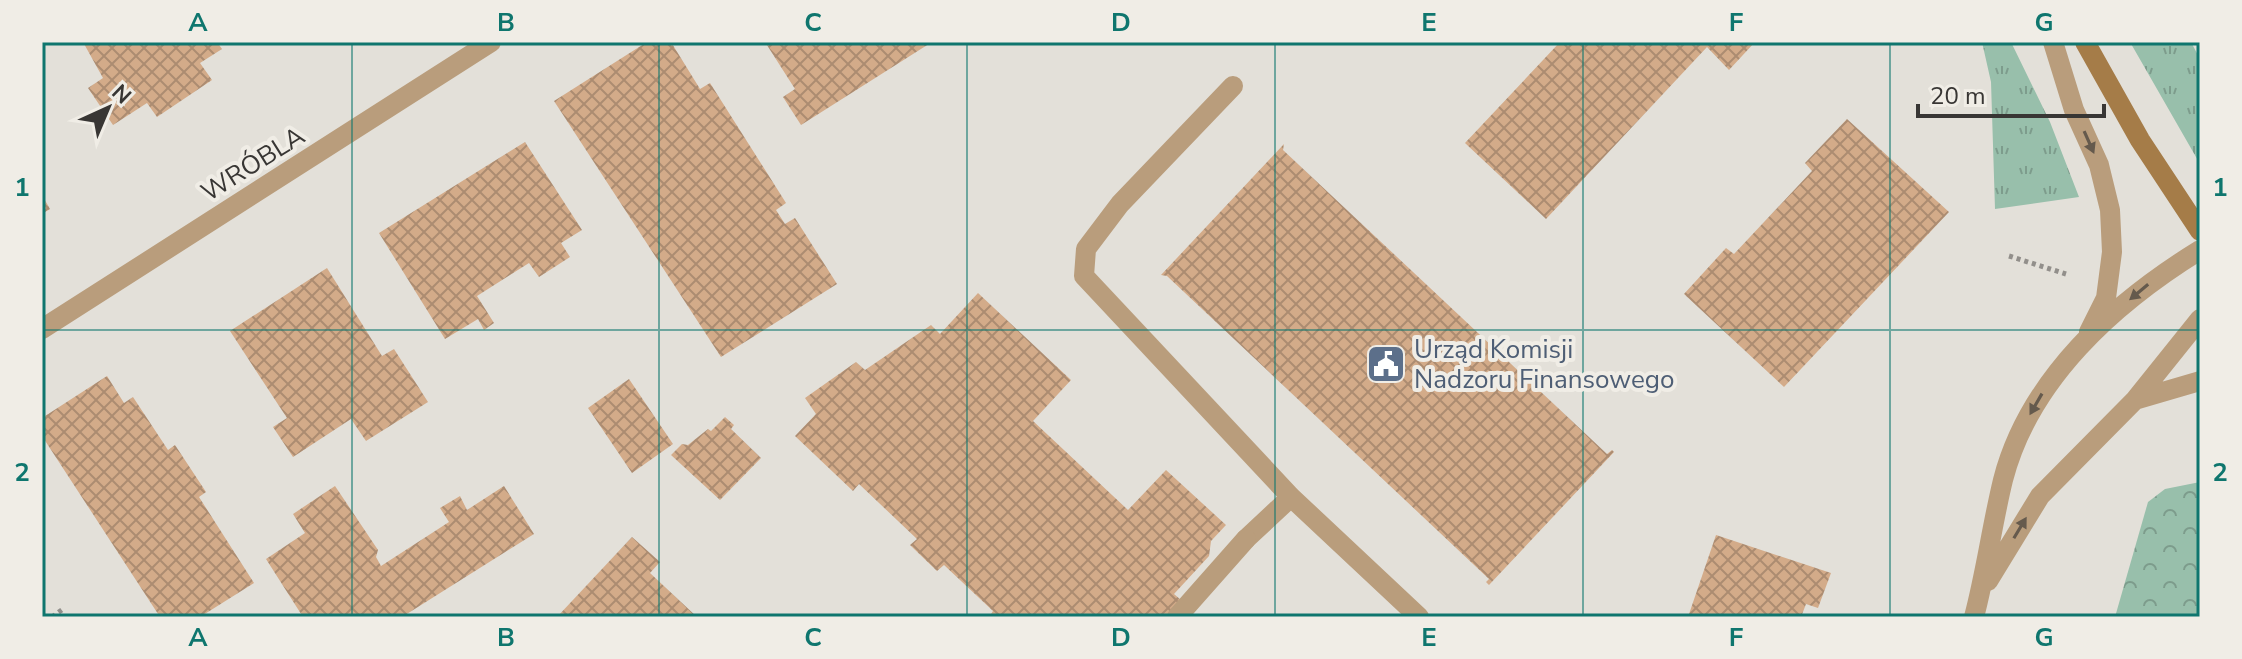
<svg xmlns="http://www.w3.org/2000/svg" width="2242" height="659" font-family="'Nunito Sans',sans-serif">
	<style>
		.grass { fill: url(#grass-tufts) }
		.forest { fill: url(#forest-crowns) }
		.building { fill: url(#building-cross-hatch) }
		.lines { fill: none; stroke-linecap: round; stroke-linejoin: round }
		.path { stroke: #928f8b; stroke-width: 5; stroke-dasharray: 4 4; stroke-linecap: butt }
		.service { stroke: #b99d7c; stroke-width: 20 }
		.minor { stroke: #b99d7c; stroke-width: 20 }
		.secondary { stroke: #a57c48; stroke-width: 20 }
		.oneway { fill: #655a4d }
		.grid { fill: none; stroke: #0f766e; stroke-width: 2; stroke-opacity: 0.55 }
		.labels { text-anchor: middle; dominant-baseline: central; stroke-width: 8; stroke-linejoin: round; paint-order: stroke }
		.street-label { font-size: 26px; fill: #383634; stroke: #f0ede6 }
		.service-label { font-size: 26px; fill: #4e5e75; stroke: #f0ede6; text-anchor: start }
		.neatline { fill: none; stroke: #0f766e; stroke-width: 3 }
		.grid-label { font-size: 26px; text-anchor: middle; font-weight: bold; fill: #0f766e }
	</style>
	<defs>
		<pattern id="grass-tufts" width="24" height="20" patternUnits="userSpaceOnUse" patternTransform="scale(2)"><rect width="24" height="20" fill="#98bfab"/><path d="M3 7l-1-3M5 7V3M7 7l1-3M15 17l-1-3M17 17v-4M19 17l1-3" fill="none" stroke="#7d9c8c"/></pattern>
		<pattern id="forest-crowns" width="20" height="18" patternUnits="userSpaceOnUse" patternTransform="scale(2)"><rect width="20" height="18" fill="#98bfab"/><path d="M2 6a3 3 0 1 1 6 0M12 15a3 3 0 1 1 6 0" fill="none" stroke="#7d9c8c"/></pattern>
		<pattern id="building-cross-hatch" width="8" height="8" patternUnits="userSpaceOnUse" patternTransform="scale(2)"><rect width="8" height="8" fill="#d3ab89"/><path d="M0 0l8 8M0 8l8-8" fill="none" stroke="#ac8c71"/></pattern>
	</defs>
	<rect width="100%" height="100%" fill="#e3e0d9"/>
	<path class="grass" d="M1982 42H2011L2050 122 2079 197 1995 209 1991 82Z
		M2130 42H2191L2200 59V164Z"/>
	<path class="forest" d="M2200 482V617H2115L2148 502 2165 489Z"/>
	<path class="building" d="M83 42H217L222 49 200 63 212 80 157 117 147 103 113 125 88 88 103 78Z
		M647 42H671L700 89 710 83 786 203 776 210 785 224 795 218 837 284 721 357 554 101Z
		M765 42H932L801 125 783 97 795 89Z
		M1560 42H1755L1729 70 1707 47 1546 219 1465 143Z
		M1847 119 1949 212 1784 387 1684 294 1726 248 1734 254 1812 171 1805 163Z
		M525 142 582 230 561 243 570 257 539 277 529 263 477 296 494 323 484 330 478 319 445 339 379 233Z
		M1284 144 1283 150 1607 454 1612 450 1614 452 1489 585 1486 582 1489 579 1167 276 1161 275Z
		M42 195 50 209 42 214Z
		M327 268 382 356 394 349 428 402 366 441 351 419 293 457 273 427 287 418 230 331Z
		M978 293 1071 380 1033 421 1128 510 1166 470 1226 525 1211 541 1209 556 1174 594 1181 600 1165 617H989L993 611 944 565 937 571 910 545 917 539 859 484 853 491 795 436 816 414 805 398 856 362 865 370 931 325 940 334Z
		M107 376 124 403 133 397 168 450 175 445 206 492 199 497 254 583 200 617H160L42 436V418Z
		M629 379 673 444 632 473 588 408Z
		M725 417 734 425 731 429 761 458 720 500 671 455 682 444 688 445 708 429 711 431Z
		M335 486 378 550 376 557 381 566 449 522 440 508 460 496 467 510 504 486 534 534 402 617H303L266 559 305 533 293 514Z
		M1716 535 1831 573 1818 608 1806 604 1801 617H1688Z
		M632 537 660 562 650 573 697 617H557Z"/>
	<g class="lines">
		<path class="path" d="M2009 256 2066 274
			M52 617 63 609"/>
		<path class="service" d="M1233 86 1120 204 1086 249 1084 276 1291 497 1419 617
			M1246 539 1291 497"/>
		<path class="minor" d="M2053 42 2074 110 2099 165 2110 210 2112 252 2106 298 2089 332
			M42 329 491 42
			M2135 400 2200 381
			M1988 581 2040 496 2135 400 2200 319
			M1177 617 1246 539
			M1974 617C1986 572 1992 525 2003 480 2029 379 2114 303 2200 250"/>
		<path class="secondary" d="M2085 42 2140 140 2200 231"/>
	</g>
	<defs><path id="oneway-solid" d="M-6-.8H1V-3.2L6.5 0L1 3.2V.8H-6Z" transform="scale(2)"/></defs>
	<g class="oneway">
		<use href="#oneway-solid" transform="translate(2089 142) rotate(66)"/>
		<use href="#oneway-solid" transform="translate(2139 292) rotate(140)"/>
		<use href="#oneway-solid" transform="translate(2036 404) rotate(120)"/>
		<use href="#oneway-solid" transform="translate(2020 528) rotate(-59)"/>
	</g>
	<path class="grid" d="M352 42V617M659 42V617M967 42V617M1275 42V617M1583 42V617M1890 42V617M42 330H2200"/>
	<defs>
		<symbol id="civic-square" viewBox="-11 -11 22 22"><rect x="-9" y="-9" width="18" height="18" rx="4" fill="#5c6f8a" stroke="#f0ede6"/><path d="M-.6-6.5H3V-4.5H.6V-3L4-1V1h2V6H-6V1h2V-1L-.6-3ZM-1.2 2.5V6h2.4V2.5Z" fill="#fff"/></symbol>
	</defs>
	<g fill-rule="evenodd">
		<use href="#civic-square" x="1364" y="342" width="44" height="44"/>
	</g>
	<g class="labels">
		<g class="street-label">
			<text transform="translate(253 164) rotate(-32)">WRÓBLA</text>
		</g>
		<g class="service-label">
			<text x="1414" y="349">Urząd Komisji<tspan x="1414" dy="30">Nadzoru Finansowego</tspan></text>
		</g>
	</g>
	<rect width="2242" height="659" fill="none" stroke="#f0ede6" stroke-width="88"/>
	<g transform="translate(108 108) rotate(44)" stroke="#f0ede6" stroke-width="6" paint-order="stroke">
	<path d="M0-6L14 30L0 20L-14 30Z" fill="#383634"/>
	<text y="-12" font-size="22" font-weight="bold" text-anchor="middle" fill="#383634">N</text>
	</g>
	<path d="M1918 104v12h186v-12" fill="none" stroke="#383634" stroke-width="4"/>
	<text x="1930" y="104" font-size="24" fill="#383634" stroke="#f0ede6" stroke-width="6" paint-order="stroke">20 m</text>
	<rect x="44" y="44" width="2154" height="571" class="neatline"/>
	<g class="grid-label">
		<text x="198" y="31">A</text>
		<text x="506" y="31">B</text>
		<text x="813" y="31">C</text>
		<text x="1121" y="31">D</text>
		<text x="1429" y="31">E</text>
		<text x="1736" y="31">F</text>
		<text x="2044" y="31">G</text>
		<text x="22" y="196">1</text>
		<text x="2220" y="196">1</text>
		<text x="22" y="481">2</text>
		<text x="2220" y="481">2</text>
		<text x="198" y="646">A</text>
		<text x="506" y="646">B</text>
		<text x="813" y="646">C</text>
		<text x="1121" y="646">D</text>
		<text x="1429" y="646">E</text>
		<text x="1736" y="646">F</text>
		<text x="2044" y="646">G</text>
	</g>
</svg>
